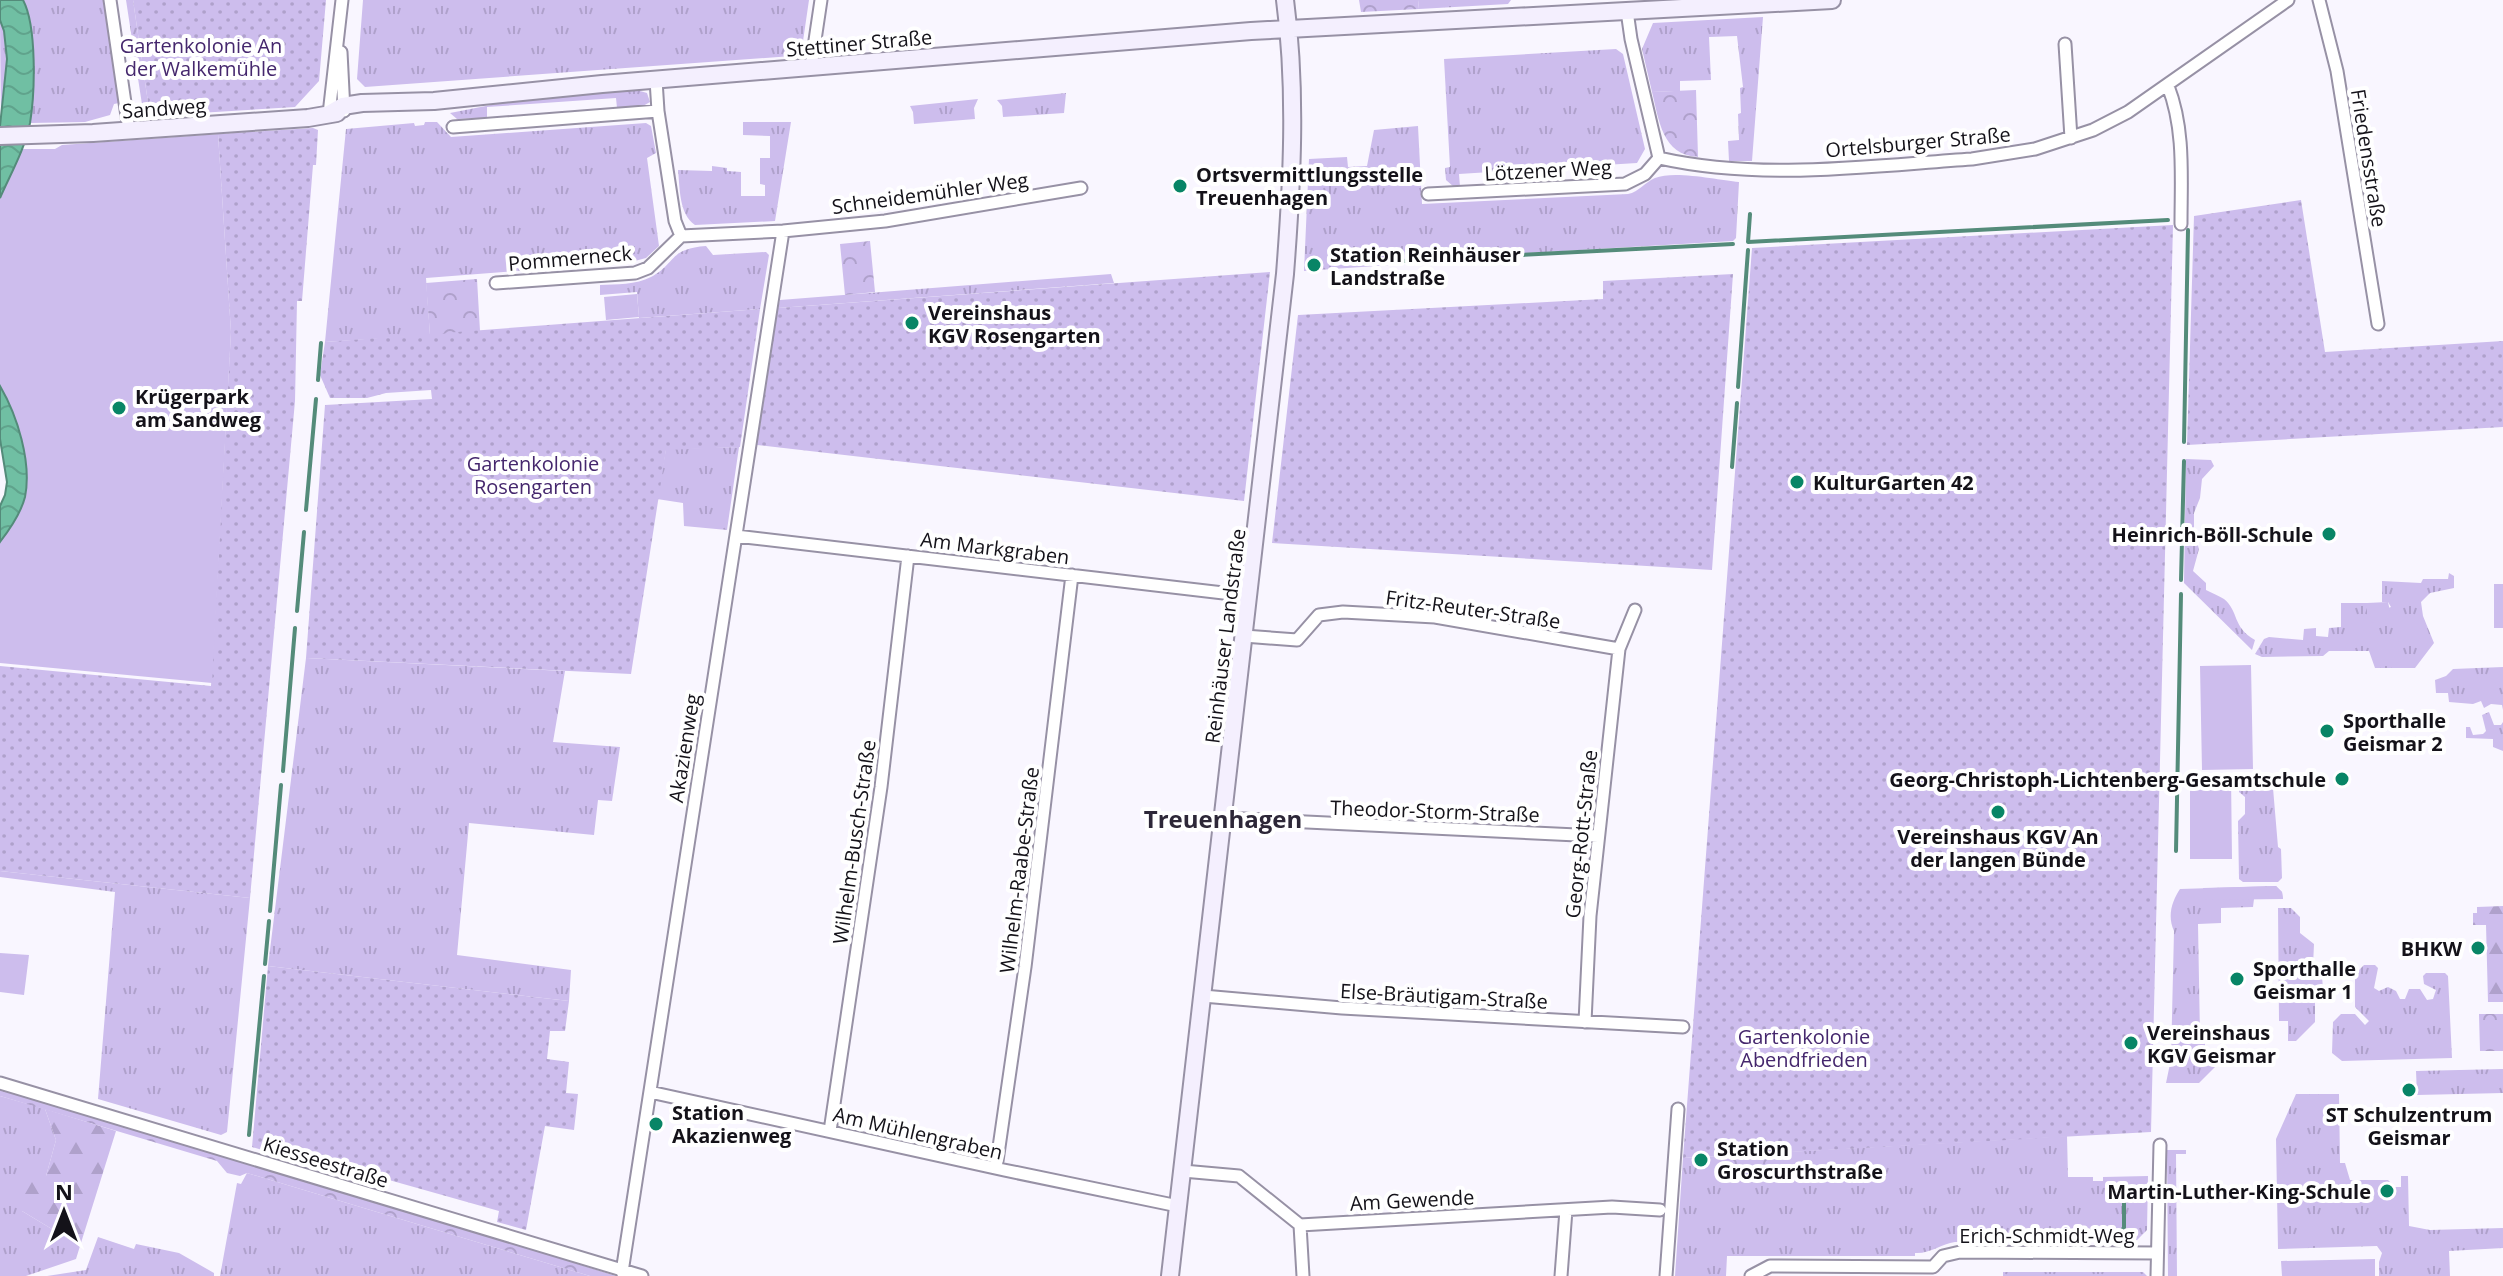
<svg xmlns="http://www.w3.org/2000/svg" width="2503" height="1276" font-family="'Open Sans',sans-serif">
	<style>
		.grass { fill: url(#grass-tufts) }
		.forest { fill: url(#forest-firs) }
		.park { fill: url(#park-crowns) }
		.garden { fill: url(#garden-dots) }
		.pitch { fill: #cdbded }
		.water { fill: url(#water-waves); stroke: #548b7a; stroke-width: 2 }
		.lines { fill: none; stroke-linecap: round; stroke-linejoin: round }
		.stream { stroke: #548b7a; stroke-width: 4 }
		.street-casing { stroke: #9791a5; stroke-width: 15 }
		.secondary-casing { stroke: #9791a5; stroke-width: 20 }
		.street { stroke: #fff; stroke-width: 11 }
		.secondary { stroke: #f4effe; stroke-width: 16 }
		.poi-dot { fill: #088566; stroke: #fff; stroke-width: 3 }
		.labels { text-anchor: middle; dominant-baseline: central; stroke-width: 8; stroke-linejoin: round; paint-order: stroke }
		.street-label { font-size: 20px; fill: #141219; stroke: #fff }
		.park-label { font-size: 20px; fill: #45276d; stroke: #fff }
		.poi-label { font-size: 20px; font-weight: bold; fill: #141219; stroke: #fff; text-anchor: start }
		.quarter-label { font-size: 24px; font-weight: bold; fill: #2d2738; stroke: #fff }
	</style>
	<defs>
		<pattern id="grass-tufts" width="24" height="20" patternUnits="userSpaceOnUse" patternTransform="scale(2)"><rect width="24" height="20" fill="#cdbded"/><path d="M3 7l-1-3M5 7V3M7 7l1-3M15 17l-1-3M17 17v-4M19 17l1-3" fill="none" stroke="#afa1cb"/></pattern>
		<pattern id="forest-firs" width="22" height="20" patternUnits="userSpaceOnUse" patternTransform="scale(2)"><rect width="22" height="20" fill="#cdbded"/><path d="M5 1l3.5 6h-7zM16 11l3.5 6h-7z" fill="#afa1cb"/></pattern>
		<pattern id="park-crowns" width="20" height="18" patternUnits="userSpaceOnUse" patternTransform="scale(2)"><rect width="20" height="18" fill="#cdbded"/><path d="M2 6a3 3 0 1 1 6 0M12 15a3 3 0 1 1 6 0" fill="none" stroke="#afa1cb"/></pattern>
		<pattern id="garden-dots" width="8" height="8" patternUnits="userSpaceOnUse" patternTransform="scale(2)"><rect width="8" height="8" fill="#cdbded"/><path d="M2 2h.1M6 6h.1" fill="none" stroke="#afa1cb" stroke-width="1.8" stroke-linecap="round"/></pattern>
		<pattern id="water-waves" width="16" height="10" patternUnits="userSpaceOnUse" patternTransform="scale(2)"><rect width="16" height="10" fill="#70bfa3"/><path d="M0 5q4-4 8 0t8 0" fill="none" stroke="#60a38c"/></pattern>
	</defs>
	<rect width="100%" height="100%" fill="#f9f6ff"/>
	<path class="grass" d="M23 0H103L119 103 114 104 110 115 85 122 30 123C31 88 40 32 23 0Z
		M126 0H133L150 116 143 111Z
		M363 0H809L802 48 792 56 365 87 357 79Z
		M1418 0H1511L1508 4 1419 9Z
		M1763 17 1752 161H1729L1728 141 1739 140 1738 114 1741 113 1740 88 1743 87 1737 36 1709 37 1711 80 1680 81V91L1652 92 1642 49 1653 23Z
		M0 20C12 52 6 89 1 123Z
		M1616 49 1623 54 1645 149 1637 163 1459 174 1460 187H1454L1446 180 1445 168 1450 167 1444 59Z
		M633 89 647 93 650 102 643 106 617 108 616 98 487 107V118L457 119 450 113 521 99Z
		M1066 93 1064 113 1003 117 1002 106 997 100Z
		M978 99 974 108 975 119 914 124 913 112 910 106Z
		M425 122H437L451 137 646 123 651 126 656 153 647 158 659 246 646 258 631 262 426 278 430 335 325 342 346 129 414 123 415 126 424 125Z
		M743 122H791L775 221 695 225C679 214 680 189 678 170L712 171V166L727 168V171L741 172V196H765V185L760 184V158H770V136L743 135Z
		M1418 126 1422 204 1628 194C1639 192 1645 182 1655 178 1674 170 1718 180 1739 182L1736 238 1733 241 1391 261 1390 265 1304 271 1309 159 1347 157 1348 167 1367 166 1374 130Z
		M706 246 713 255 766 252 769 255 760 309 639 318 637 292 600 295V285C616 284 636 285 651 277 677 263 668 249 706 246Z
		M1111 274 1114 283 778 308 780 300Z
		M739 447 727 530 684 526 683 503 657 499 666 449Z
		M2186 459 2211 460 2214 466 2202 479 2200 498 2194 513V533L2199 549 2193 571 2206 583V590C2212 593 2219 596 2224 599 2239 611 2232 627 2255 640L2252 650 2184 583Z
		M2449 573 2454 576V588L2430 593 2421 602 2423 616 2434 643 2415 668H2375L2369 651H2329L2323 656 2262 657 2255 654 2264 639 2269 637 2303 640 2304 629 2316 628V636L2328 637 2329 628 2341 627V603H2367V616L2391 607 2388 602H2382V581L2421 583 2423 579H2448Z
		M306 658 565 671 553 742 620 747 612 801 598 800 594 835 469 823 457 955 571 970 569 1001 268 966Z
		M2503 667V710L2502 705 2491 704 2484 708 2481 701 2473 704 2449 702 2448 693H2436L2435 680 2446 676 2453 669Z
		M2489 712 2494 725H2501L2503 722V751L2493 747V739L2466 738V727H2470L2473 735 2483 734 2486 731 2482 715Z
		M2245 774H2262L2273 788 2278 847 2281 849 2282 878 2278 882H2243L2239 879 2238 821 2245 814V797L2239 792V779Z
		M0 871 250 898 227 1132 221 1135 98 1099 115 892 0 877Z
		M2276 886 2282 892 2283 899H2254L2253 907 2221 908V923L2198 924 2200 1036 2205 1037V1050L2231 1049V1056H2221V1061L2199 1083H2166L2171 1059 2174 931C2167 916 2172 901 2180 889Z
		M2278 908H2291L2300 917V933L2314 944 2313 966 2303 977V991L2315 1000V1022L2296 1041H2288V1021H2279Z
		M2364 965H2375L2378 968 2374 988 2379 991 2388 987 2396 991 2400 999H2405L2409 989H2420L2427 1000 2433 999 2436 990 2424 984 2423 976 2426 973H2445L2448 976 2452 1058 2342 1061 2332 1053 2333 1022 2341 1014H2355L2365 1025 2369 1021 2355 1007V974Z
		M2503 1069V1093L2417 1095 2416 1071Z
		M2296 1094H2339L2340 1163H2345L2350 1180H2388L2395 1187H2401V1176H2408L2409 1226 2430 1230 2503 1228V1248L2449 1251 2450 1276H2379V1262L2382 1253 2377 1246 2278 1249 2276 1139Z
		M0 1096 45 1109 56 1140 46 1176 22 1211 80 1246 76 1259 26 1276H0Z
		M2067 1136 2068 1177H2093V1181H2103V1177L2148 1176 2147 1230 2135 1242H1955C1941 1244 1930 1254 1915 1253V1256H1727L1726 1276H1675L1683 1158Z
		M2167 1150H2186V1154H2176L2177 1276H2168Z
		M247 1173 590 1276H220L237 1183 241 1184Z
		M98 1237 134 1249 136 1244 179 1253 214 1273V1276H47L86 1270Z
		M2003 1272H2143L2147 1276H2003Z"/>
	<path class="forest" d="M2503 906V1002H2488L2486 925H2473V913H2477V907Z
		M45 1109 116 1131 80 1246 22 1211 19 1178 46 1176 56 1140Z"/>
	<path class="park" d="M1359 0H1418L1419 9 1361 12Z
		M1696 90 1698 157C1662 155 1659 120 1652 92Z
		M870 241 875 292 845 295 840 244Z
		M477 279 480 331 430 335 426 283Z
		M2479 1014H2503V1051H2480Z
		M0 1086 254 1162 616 1276H590L247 1173 240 1176 227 1173 217 1161 0 1096Z
		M1757 1157 1770 1159 1771 1170H1732V1159Z"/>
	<path class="garden" d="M133 0H326L319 81 295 107 150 116Z
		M313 128 318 130 316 165H313L302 301H297L295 401 250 898 0 871V666L211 686 231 332 218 134Z
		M2301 200 2325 352 2503 341V427L2187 445 2194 216Z
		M2173 225 2151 1132 1683 1158 1752 248Z
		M1270 272 1244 501 757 445 778 308Z
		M1733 274 1712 570 1272 543 1298 315 1603 299V281Z
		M760 309 740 447 666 450 631 674 306 658 325 405 432 399 431 390 386 393 367 398H330L320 375 325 342Z
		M268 966 569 1001 565 1031H550L547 1059 569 1062 566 1093 578 1094 574 1130 545 1126 526 1230 497 1222 499 1211 350 1169 334 1172 252 1147Z"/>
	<path class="pitch" d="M218 134 231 332 212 683 0 663V542L20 510 25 496 26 478V462L14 416 0 386V198L22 149H55L62 145Z
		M637 294 639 317 606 320 604 297Z
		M2494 584H2503V628H2494Z
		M2388 602 2391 616 2383 622 2372 623 2367 616V603Z
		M2251 665 2253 769 2202 770 2200 666Z
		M2231 776 2232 859H2190V777Z
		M2276 886 2282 892 2283 899 2203 900V888Z
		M0 953 29 955 24 995 0 992Z
		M2310 970H2316L2322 976 2323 989 2313 998 2303 991V977Z
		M2375 1259V1276H2282L2281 1261Z"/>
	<path class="water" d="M0 0H23C37 26 35 93 30 123 25 149 10 175 0 198V126L7 59 4 31 0 20Z
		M0 386C17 415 32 462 25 497 21 513 10 529 0 542V506L5 495 7 482 0 439Z"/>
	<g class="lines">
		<path class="stream" d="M1750 214 1748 242 2168 220
			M1383 262 1733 244
			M318 380 321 343
			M1738 387 1748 250
			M2184 442 2188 230
			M1732 467 1737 403
			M306 510 316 399
			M2181 580 2184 461
			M297 611 304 532
			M283 771 295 628
			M2176 851 2181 594
			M270 911 281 785
			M265 964 269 921
			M249 1135 264 976
			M2117 1235 2124 1228V1188"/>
		<defs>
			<path id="street" d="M110 0 129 130
				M2319 0 2337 71 2378 324
				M1627 11 1631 39 1659 158C1761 181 1869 166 1972 159L2035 149 2093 130 2128 112 2288 0
				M2065 44 2071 138
				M341 52 344 111
				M811 67 821 0
				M656 80 658 111 675 221 681 236
				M2168 86C2185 129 2181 178 2181 224
				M329 114 342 0
				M453 127 658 111
				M1428 194 1625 184 1645 174 1659 158
				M496 283 635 273 648 268 681 236 783 231 885 221 1081 188
				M736 536 1249 596
				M1244 636 1297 640 1319 615 1343 612 1435 617 1619 649
				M1223 818 1598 836
				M1203 996 1342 1008 1683 1027
				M1585 1022 1590 916 1619 649 1635 610
				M0 1083 642 1276
				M650 1092 1004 1170 1178 1206
				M830 1131 881 787 908 556
				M996 1168 1025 967 1072 575
				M1183 1171 1239 1176 1300 1225 1612 1207 1660 1210
				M1300 1225 1303 1276
				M622 1272 783 231
				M1561 1276 1566 1210
				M1666 1276 1678 1109
				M1751 1276 1770 1266 1933 1267 1943 1256 1960 1252 2157 1253
				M2157 1276 2160 1145"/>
			<path id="secondary" d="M329 114 343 106 362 103 434 101 602 84 1251 31 1832 0
				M0 136 93 133 308 118 337 113
				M1170 1276 1285 274C1292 184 1297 90 1285 0"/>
		</defs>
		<use href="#street" class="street-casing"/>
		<use href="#secondary" class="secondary-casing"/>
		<use href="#street" class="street"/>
		<use href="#secondary" class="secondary"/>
	</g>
	<g class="poi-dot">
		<circle cx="1180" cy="186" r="8"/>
		<circle cx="1314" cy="265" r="8"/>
		<circle cx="912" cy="323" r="8"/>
		<circle cx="119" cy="408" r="8"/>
		<circle cx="1797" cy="482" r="8"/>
		<circle cx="2329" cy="534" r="8"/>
		<circle cx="2327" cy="731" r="8"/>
		<circle cx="2342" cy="779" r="8"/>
		<circle cx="1998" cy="812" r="8"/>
		<circle cx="2478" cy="948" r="8"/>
		<circle cx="2237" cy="979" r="8"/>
		<circle cx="2131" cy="1043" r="8"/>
		<circle cx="2409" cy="1090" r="8"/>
		<circle cx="656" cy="1124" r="8"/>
		<circle cx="1701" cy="1160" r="8"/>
		<circle cx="2387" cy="1191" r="8"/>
	</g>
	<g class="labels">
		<g class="street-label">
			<text transform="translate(859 43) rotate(-5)">Stettiner Straße</text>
			<text transform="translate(164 108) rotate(-4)">Sandweg</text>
			<text transform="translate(1918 142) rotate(-5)">Ortelsburger Straße</text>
			<text transform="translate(2369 158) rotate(81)">Friedensstraße</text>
			<text transform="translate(1548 170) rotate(-3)">Lötzener Weg</text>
			<text transform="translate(930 193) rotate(-8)">Schneidemühler Weg</text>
			<text transform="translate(570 258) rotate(-5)">Pommerneck</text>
			<text transform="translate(995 548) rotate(7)">Am Markgraben</text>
			<text transform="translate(1473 609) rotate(8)">Fritz-Reuter-Straße</text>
			<text transform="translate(1225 636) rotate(-83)">Reinhäuser Landstraße</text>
			<text transform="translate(684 748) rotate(-81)">Akazienweg</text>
			<text transform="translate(1435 811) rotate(2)">Theodor-Storm-Straße</text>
			<text transform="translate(1581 834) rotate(-84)">Georg-Rott-Straße</text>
			<text transform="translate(854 842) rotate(-82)">Wilhelm-Busch-Straße</text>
			<text transform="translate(1019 870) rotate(-83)">Wilhelm-Raabe-Straße</text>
			<text transform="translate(1444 996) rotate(3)">Else-Bräutigam-Straße</text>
			<text transform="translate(918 1133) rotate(13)">Am Mühlengraben</text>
			<text transform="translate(326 1162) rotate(17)">Kiesseestraße</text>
			<text transform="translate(1412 1200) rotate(-3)">Am Gewende</text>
			<text x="2047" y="1235">Erich-Schmidt-Weg</text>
		</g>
		<g class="park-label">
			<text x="201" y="45">Gartenkolonie An<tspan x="201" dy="23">der Walkemühle</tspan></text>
			<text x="533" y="463">Gartenkolonie<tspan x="533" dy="23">Rosengarten</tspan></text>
			<text x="1804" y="1036">Gartenkolonie<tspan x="1804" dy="23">Abendfrieden</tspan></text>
		</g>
		<g class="poi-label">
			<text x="1196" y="174">Ortsvermittlungsstelle<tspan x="1196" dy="23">Treuenhagen</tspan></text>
			<text x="1330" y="254">Station Reinhäuser<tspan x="1330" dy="23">Landstraße</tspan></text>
			<text x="928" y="312">Vereinshaus<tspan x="928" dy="23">KGV Rosengarten</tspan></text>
			<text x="135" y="396">Krügerpark<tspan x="135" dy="23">am Sandweg</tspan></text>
			<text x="1813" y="482">KulturGarten 42</text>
			<text x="2313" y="534" text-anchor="end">Heinrich-Böll-Schule</text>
			<text x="2343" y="720">Sporthalle<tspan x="2343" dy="23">Geismar 2</tspan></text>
			<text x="2326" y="779" text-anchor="end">Georg-Christoph-Lichtenberg-Gesamtschule</text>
			<text x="1998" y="836" text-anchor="middle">Vereinshaus KGV An<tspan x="1998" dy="23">der langen Bünde</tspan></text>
			<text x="2462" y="948" text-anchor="end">BHKW</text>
			<text x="2253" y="968">Sporthalle<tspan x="2253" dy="23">Geismar 1</tspan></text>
			<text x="2147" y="1032">Vereinshaus<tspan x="2147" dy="23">KGV Geismar</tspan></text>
			<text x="672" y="1112">Station<tspan x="672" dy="23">Akazienweg</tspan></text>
			<text x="2409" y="1114" text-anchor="middle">ST Schulzentrum<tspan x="2409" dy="23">Geismar</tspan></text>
			<text x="1717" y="1148">Station<tspan x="1717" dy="23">Groscurthstraße</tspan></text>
			<text x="2371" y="1191" text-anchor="end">Martin-Luther-King-Schule</text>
		</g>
		<g class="quarter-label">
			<text x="1223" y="818">Treuenhagen</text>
		</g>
	</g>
	<g transform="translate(64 1212)" stroke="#ffffff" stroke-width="6" paint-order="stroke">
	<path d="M0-6L14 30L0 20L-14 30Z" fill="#141219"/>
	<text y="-12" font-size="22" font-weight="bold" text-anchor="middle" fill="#141219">N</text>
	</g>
</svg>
